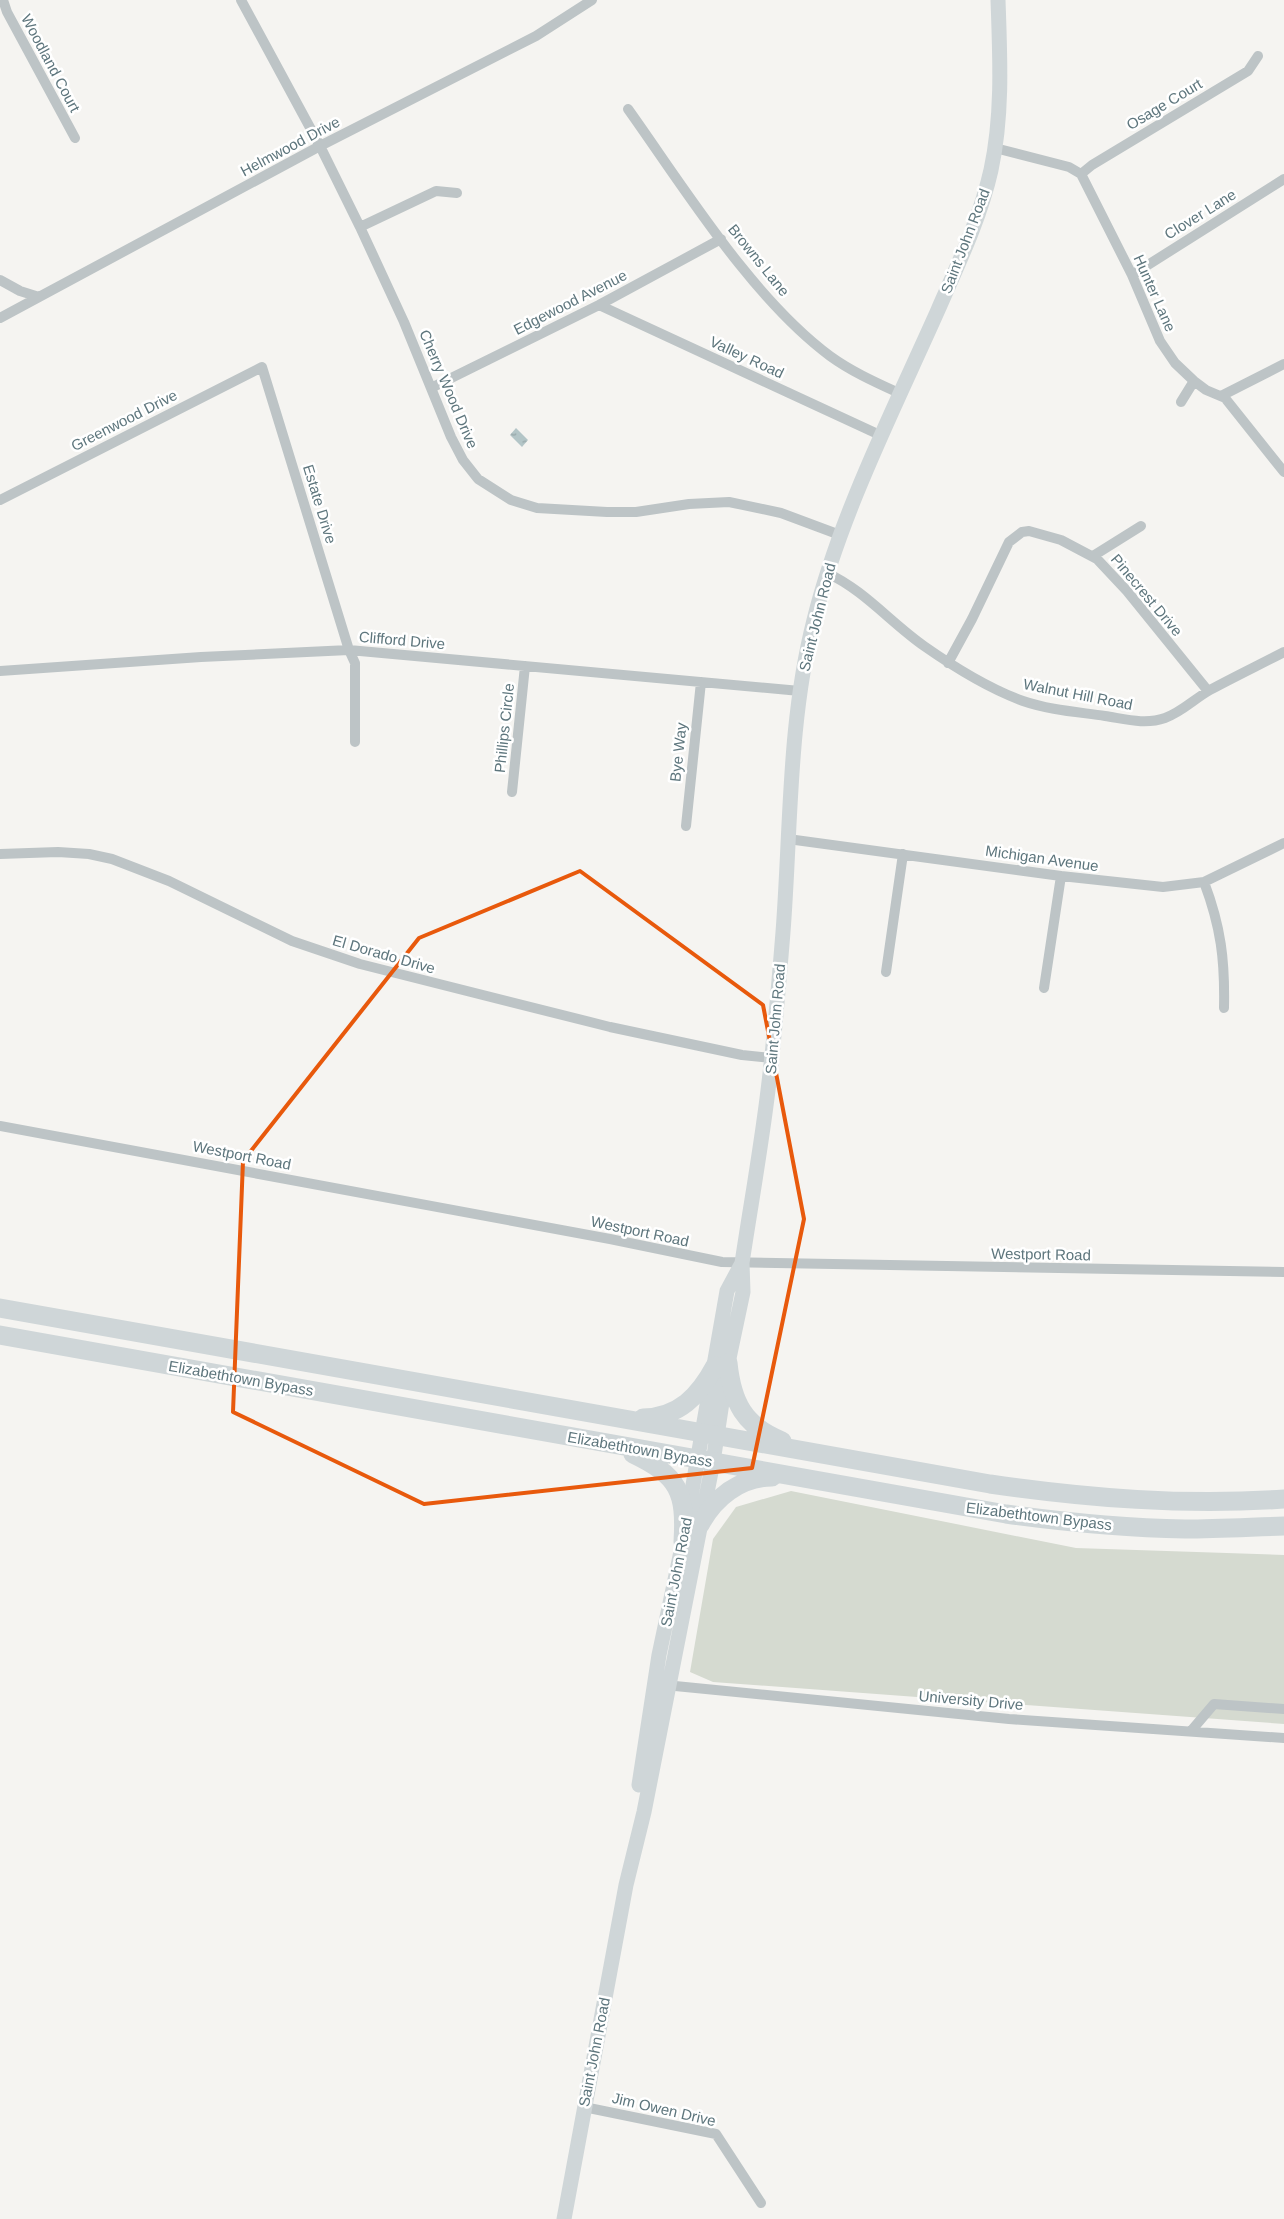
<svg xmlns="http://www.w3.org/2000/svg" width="1284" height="2219" font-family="Helvetica,sans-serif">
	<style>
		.green { fill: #d5dad0 }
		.water { fill: url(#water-ripples) }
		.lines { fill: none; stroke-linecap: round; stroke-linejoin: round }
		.street { stroke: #bdc4c6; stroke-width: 10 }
		.secondary { stroke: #cfd6d8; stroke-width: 15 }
		.highway { stroke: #cfd6d8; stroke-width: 19 }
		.marked { fill: none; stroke: #e8590c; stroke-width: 4; stroke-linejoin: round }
		.labels { text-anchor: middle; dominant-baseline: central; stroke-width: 5; stroke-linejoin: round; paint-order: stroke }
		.street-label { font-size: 15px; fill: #5e767d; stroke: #fff }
	</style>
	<defs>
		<pattern id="water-ripples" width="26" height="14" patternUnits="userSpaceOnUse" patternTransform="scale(1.25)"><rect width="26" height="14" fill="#b3c5c7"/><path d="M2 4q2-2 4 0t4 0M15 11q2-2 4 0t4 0" fill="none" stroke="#95a5a7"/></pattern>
	</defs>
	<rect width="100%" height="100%" fill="#f5f4f1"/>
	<path class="green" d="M791 1491 1076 1548 1284 1555V1724L713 1682 690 1672 713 1539 736 1507Z"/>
	<path class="water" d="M516 428 528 440 522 447 510 435Z"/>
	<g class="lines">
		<path class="street" d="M3 0 7 12 75 138
			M241 0 320 146 360 227 404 322 451 437 463 460 478 479 511 500 537 508 607 512H636L689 504 729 502 781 513 840 535
			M628 109C685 189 752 298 830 356 852 372 877 383 901 394
			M995 148 1069 167 1081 174 1132 275 1160 341 1175 363 1194 381 1206 390 1225 398 1284 472
			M1081 174 1092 165 1248 71 1258 56
			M360 227 436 191 457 193
			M1132 275 1284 179
			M0 280 20 291 39 297 320 146 536 36 592 0
			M599 305 882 436
			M0 318 39 297
			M431 388 599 305 721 239
			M1221 396 1284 364
			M1181 402 1194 381
			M0 500 262 367 349 650 355 663V742
			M1093 556 1141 526
			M827 573C864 590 891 623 924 646 954 667 987 688 1023 701 1049 710 1078 712 1105 716 1125 719 1145 725 1165 718 1182 712 1194 699 1210 690 1234 677 1259 665 1284 652
			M948 663 972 619 1009 542 1022 532 1029 531 1061 540 1097 559 1127 591 1208 691
			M0 671 201 657 349 650 800 691
			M512 792 525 666
			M686 826 701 682
			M788 839 1061 876 1163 887 1204 882 1284 843
			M0 854 58 852 89 854 112 859 169 881 292 941 360 964 610 1027 742 1055 772 1058
			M1204 882C1221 927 1225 960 1224 1008
			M886 972 903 854
			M1044 988 1061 876
			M0 1126 610 1239 722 1262 1284 1272
			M665 1685 1009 1719 1284 1738
			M1191 1731 1214 1704 1284 1709
			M584 2107 716 2134 761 2203"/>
		<path class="secondary" d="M639 1785 659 1655 683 1542 727 1291 741 1265
			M564 2219 626 1885 644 1812 713 1462 728 1363 743 1292 742 1263C751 1203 762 1143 769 1082 775 1032 779 982 783 932 791 828 788 722 814 620 840 515 894 409 938 310 958 264 980 219 991 170 1003 114 1000 57 998 0"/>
		<path class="highway" d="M0 1308 990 1484C1088 1498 1185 1506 1284 1499
			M0 1335 1006 1514C1065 1522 1125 1528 1185 1529 1218 1529 1251 1527 1284 1526
			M728 1363C732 1402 744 1426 782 1441
			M643 1418C679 1417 699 1396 715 1366
			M633 1454C679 1476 686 1492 683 1542
			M700 1525C714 1498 740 1477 772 1477"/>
	</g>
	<path class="marked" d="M580 871 763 1005 804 1219 752 1468 424 1504 233 1412 243 1161 419 938Z"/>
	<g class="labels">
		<g class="street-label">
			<text transform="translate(51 63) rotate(62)">Woodland Court</text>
			<text transform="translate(1164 104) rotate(-31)">Osage Court</text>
			<text transform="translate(290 146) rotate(-28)">Helmwood Drive</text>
			<text transform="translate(1200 214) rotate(-32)">Clover Lane</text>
			<text transform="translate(965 241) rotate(-69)">Saint John Road</text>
			<text transform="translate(759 260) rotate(51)">Browns Lane</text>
			<text transform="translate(1155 293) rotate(66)">Hunter Lane</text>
			<text transform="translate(570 302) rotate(-27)">Edgewood Avenue</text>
			<text transform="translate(747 357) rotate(25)">Valley Road</text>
			<text transform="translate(449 389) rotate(67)">Cherry Wood Drive</text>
			<text transform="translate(124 420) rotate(-27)">Greenwood Drive</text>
			<text transform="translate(320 504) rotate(73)">Estate Drive</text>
			<text transform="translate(1147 595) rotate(50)">Pinecrest Drive</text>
			<text transform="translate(817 617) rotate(-76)">Saint John Road</text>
			<text transform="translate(402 640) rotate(5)">Clifford Drive</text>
			<text transform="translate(1078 694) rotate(11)">Walnut Hill Road</text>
			<text transform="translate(504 728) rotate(-84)">Phillips Circle</text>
			<text transform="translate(678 752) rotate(-84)">Bye Way</text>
			<text transform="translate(1042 858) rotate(8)">Michigan Avenue</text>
			<text transform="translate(384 954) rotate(16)">El Dorado Drive</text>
			<text transform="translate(775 1019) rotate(-85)">Saint John Road</text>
			<text transform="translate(242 1155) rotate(11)">Westport Road</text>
			<text transform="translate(640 1231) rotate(12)">Westport Road</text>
			<text transform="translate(1041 1254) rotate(1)">Westport Road</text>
			<text transform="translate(241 1378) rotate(10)">Elizabethtown Bypass</text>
			<text transform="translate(640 1449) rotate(10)">Elizabethtown Bypass</text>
			<text transform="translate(1039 1516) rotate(7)">Elizabethtown Bypass</text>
			<text transform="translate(676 1572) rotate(-79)">Saint John Road</text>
			<text transform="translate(971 1700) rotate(5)">University Drive</text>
			<text transform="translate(594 2052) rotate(-79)">Saint John Road</text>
			<text transform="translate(664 2109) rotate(13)">Jim Owen Drive</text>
		</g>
	</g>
</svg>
